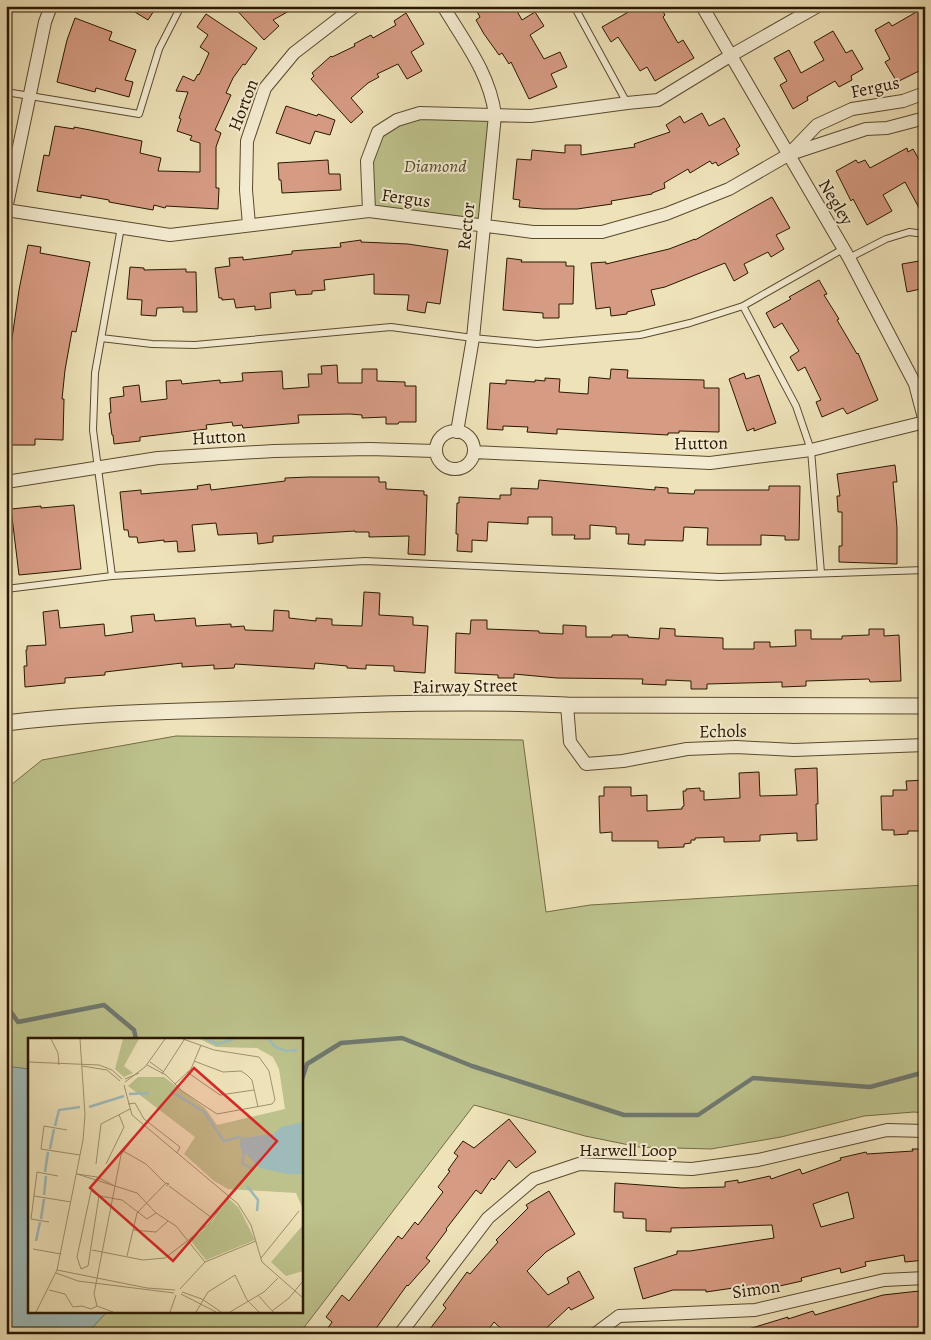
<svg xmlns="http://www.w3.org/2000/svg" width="931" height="1340" font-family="Alegreya,serif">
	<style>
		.green { fill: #bdc28c; stroke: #736c46; fill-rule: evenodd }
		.water { fill: #9ebbba; stroke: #6f7970 }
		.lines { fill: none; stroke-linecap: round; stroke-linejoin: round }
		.stream { stroke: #6f7970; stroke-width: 4.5 }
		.building { fill: #d69b83; stroke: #291700; fill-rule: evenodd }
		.service-casing { stroke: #5a4a2e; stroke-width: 8 }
		.minor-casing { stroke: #5a4a2e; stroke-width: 14 }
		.tertiary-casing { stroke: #5a4a2e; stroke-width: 17 }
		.service { stroke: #f4ecd2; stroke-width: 6 }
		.minor { stroke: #f4ecd2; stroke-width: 12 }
		.tertiary { stroke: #f4ecd2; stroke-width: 15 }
		.labels { text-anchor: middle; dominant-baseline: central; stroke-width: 4; stroke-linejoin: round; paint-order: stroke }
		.street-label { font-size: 18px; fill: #291700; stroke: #f4ecd2 }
		.park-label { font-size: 18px; font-style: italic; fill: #554a2a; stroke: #f4ecd2 }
		.inset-river { fill: none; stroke: #9ebbba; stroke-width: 2.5 }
		.inset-road { fill: none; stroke: #9f916f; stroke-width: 1 }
		.view { fill: #d62828; fill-opacity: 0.15; stroke: #d62828; stroke-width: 2.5 }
		.inset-edge { fill: none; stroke: #291700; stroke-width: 2.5 }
	</style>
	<rect width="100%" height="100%" fill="#eee2b9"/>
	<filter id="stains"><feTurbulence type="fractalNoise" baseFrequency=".004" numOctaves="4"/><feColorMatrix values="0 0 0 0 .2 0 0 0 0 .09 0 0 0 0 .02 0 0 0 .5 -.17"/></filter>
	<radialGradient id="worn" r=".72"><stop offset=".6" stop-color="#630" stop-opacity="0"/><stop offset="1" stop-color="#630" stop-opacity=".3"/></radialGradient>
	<path class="green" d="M421 115 493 117 483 225 370 210 368 161 379 133Z
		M176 736 523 740 546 912 590 905 925 885V1113L914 1112 864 1116 781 1137 711 1149 639 1147 585 1136 474 1105 299 1334H6V789L42 760ZM29 1039H301V1311H29Z"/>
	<path class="water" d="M6 1066 29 1069V1311H108L86 1334H6Z"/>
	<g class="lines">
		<path class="stream" d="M6 1005 18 1022 104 1005 134 1030 136 1039
			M301 1082 307 1064 341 1043 402 1038 472 1066 624 1115H698L753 1078 870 1087 925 1072"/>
	</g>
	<path class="building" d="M125 6H157L148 20Z
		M233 6H298L273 20 279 26 264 40Z
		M474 6H514L522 20 535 12 544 26 530 35 544 59 560 52 567 67 551 74 557 87 529 99 511 62 509 64 502 53 499 55 484 34 476 20 480 17Z
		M639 6H660L665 15 663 17 678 43 683 40 694 58 655 81 647 67 640 71 618 37 611 42 602 27Z
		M925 7V68L897 82 885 62 890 59 875 30 889 22 892 26Z
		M406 13 424 44 411 52 422 71 407 79 398 64 377 74 379 77 368 83 351 98 363 112 351 123 311 79 314 76 312 73 331 56 332 57 355 46 354 44 371 35 373 38 396 25 394 21Z
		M206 14 257 48 245 65 243 64 233 78 226 93 231 95 215 130 221 133 216 147V188H219L218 209 166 206 165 208 154 205 153 210 109 202V200L81 195V198L37 191 44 155 49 156 55 126 74 129V127L90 130 142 141 140 153 161 158 158 171 200 172V143L190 140 192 136 177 131 181 119 179 118 188 92 176 91 183 76 194 81 198 74 199 75 209 53 200 47 208 35 197 27Z
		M75 18 112 32 109 40 136 50 125 80 133 82 129 97 96 88 95 92 57 82 67 40Z
		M833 31 846 53 852 50 863 69 851 76 852 80 839 87 835 81 807 97 808 100 793 109 780 85 787 81 774 58 789 50 801 73 824 60 814 42Z
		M286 106 317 116 318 114 335 120 330 135 315 131 310 144 276 133Z
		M702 113 709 126 724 118 740 146 736 149 739 154 718 166 716 162 712 164 710 161 690 173 688 169 664 183 665 188 652 193V194L611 201 612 204 577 209H543L519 207 520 200 513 199 517 159 531 160 532 150 565 153V145H581V155L635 147 634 144 670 132 666 125 680 116 684 123Z
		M907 148 908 152 913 149 925 170V219L905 182 883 195 892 211 867 225 853 199 851 201 836 171 856 160 858 163 865 160 870 168Z
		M328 160 329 174H340L341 190 282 193 281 180H279L278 163Z
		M772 197 790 228 776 235 784 249 771 257 768 252 744 264 748 273 734 281 725 263 665 287 651 290 655 305 627 312V314L611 316 610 307 596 309 591 263 606 262V264L669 249 695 239V240Z
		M361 240V242L408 244 448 250 440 304 427 302 425 313 407 310 409 295 374 294V274L324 280 325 290 312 291V294L296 295 295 290 270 293 271 308 255 310V306L236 308 234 299 222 300V298H219L215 268 230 266 229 258 243 257V260L292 254V251L341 247 340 243Z
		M28 245 41 247 40 253 90 262 76 332 72 331 65 370 62 399H64L63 440 35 439V445H6V366H8L19 290Z
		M507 258 522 260 521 262H566V266H574L573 304H559V318H543V313L503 310Z
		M925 260V288L907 292 902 264Z
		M130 267 144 268V270L186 269V272H196L197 312H183V307L157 308 156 316 141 315 142 300 127 299Z
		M819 280 827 294 824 295 839 319 837 320 857 354 858 353 878 400 847 414 843 408 822 417 816 402 821 400 805 367 798 371 790 357 799 351 782 323 774 328 766 313 791 299 789 297Z
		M337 365 338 383H362V369H377V381L405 382V386H416V422H399L398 424H386V417L362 418V415L350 414 298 415 299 423 243 428 242 425 233 426 232 422 206 425 207 429 140 437V441L114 444 113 435H112L109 413H111L110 398 124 396 123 387 139 385 141 402 167 399 166 381 181 380 182 384 220 380V383L243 381 242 373 282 371 283 389 309 387 308 374H322L321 366Z
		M611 369 628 370 627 378 704 380V388H719V432L679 431V433H668V435L557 429V434L527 432 528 427 503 426V430L487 429 490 383 506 384V380L535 382V380L545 381V378L560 379 559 392 588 394 589 377 610 379Z
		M744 373 746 379 759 375 776 423 754 431V428L747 431 729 379Z
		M895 465 897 482H893L897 528V564L839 562V546H842V512H838L837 496H840L837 474Z
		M309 477H379V482H386V489L424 491V495H427L425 555 408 554 409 536 369 537V532H355V531L273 536V542L258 544 257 533 218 535 216 523 192 525 195 551 178 552 177 541 164 542V540L138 543 137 537H129L128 530H124L120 492 141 490V494L198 489 197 486 210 484 211 490 285 481V478Z
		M539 480 655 490V487L668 488V493L694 494 695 490H769V486H800L799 540H785V536L761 535V545H707L708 528 684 527 683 541 645 540V545L628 544 629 534H616V527L590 525V539H574L575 535H552V517H528V524L488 522 487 541 472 540V552L457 551 458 534H456L457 503H459V497L500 499V495H511V488L538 489Z
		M74 505 81 569 19 575 11 509 41 506V508Z
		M364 592 380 593 379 615 413 617V625L428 626 425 673 394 671V666L366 665V669L347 668V666L315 663 314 669 235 664 234 668 214 669V665L182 667V663L105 672V675L65 678V683L25 687 24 666H27L26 650H27V646L46 645 43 612 58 610 60 628 104 624 105 636 133 632 131 616 154 614 155 621 195 618 196 626 231 624V627L244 626 245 630 273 631 274 610 289 611V618L316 621V618L332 619V625L362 626Z
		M471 620H487V629L539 631V633L563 634V625L586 626V637H612V635H628V637L659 639 660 628 675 629V636L723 638V649H754V642H770V647L796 646 795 630H811V639H842V636L869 635V629H884V636L899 635 901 681 870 682 869 679 806 681V686L782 687V682L707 684V689H691V681L666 680V685L642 684 643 679 557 678 514 674V678H498V675L455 673 456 633 470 634Z
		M817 768 818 804H816L817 840 797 841V833L760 835V841L724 842V837L695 838V840H691V843L684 844V847L658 848V841H612V832L600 833 599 796H604V787H631V796L647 795V811L682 809V807L684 806 683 791H686V789L700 788V791H704V800L740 798 739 773 759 772 760 796 797 795 795 769Z
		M925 780V831H908V834L894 835V830H882L881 796H893V790H907L906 781Z
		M509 1119 536 1152 516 1168 509 1160 494 1180 492 1178 481 1194 476 1190 446 1229 447 1230 426 1258 430 1261 408 1286 407 1285 372 1334H324L332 1322 326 1317 342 1295 349 1301 398 1236 402 1239 415 1222 418 1225 443 1192 438 1187 450 1171 448 1170 458 1156 454 1153 463 1141 474 1148Z
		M912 1149H925V1260L905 1262 904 1255 865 1262 866 1266 841 1273 840 1268 801 1278 802 1281 766 1289 741 1292 740 1287 706 1292V1290H673L643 1299 634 1268 677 1254V1251H690L774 1238 772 1225 671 1228V1232L646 1231V1219L623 1218V1212H614L615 1183 682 1188 725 1187V1182L738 1180V1183L770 1176 771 1179 800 1169 802 1174 841 1160 840 1158 866 1152 867 1154 913 1151ZM848 1192 854 1218 821 1227 813 1204Z
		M549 1191 575 1234 546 1252 527 1271 548 1295 569 1283 567 1278 579 1271 594 1298 571 1310 569 1307 540 1334H507L494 1322 485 1334H426L446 1308 443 1305 467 1272 470 1274 498 1242 496 1240 528 1208 526 1205Z
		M919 1291 923 1332 903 1334H743L742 1331 788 1317V1319L813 1311 815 1315 883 1295Z"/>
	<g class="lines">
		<defs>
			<path id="service" d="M574 6 627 103
				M6 92 139 114 159 49 181 6
				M849 258 886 239 909 232 925 234
				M743 306 796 406 811 450 821 573
				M101 338 152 344 195 345 391 327 473 338 537 344 640 335 690 323 743 306 843 249
				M112 576 93 430 95 373 121 227
				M6 589 112 576 365 561 720 577 925 570"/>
			<path id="minor" d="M443 6C464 41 490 74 495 115L473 338 457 432
				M702 6 849 258 915 384 925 422
				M790 154 866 129 887 128 925 118
				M6 209 45 22 51 6
				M6 210 170 235 369 211 533 232H602L666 214 729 189 788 155 817 125 852 109 903 101 925 93
				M369 211 367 161 378 132 397 120 420 113 531 116 627 103 658 100 730 56 818 6
				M249 225 246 190 247 141 265 88 294 53 355 6
				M436 450a19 19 0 1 1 38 0a19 19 0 1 1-38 0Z
				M474 452 710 463 811 450 925 422
				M6 482 158 458 274 451 370 449 435 451
				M567 705 570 742 586 764 623 761 687 749 736 747 794 750 925 745
				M400 1334 488 1218 534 1179 579 1164 692 1169 758 1160 887 1130 925 1131
				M595 1334 619 1316 755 1310 884 1280 925 1278"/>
			<path id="tertiary" d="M6 723C84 713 163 712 241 709 349 705 459 700 567 705L925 706"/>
		</defs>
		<use href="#service" class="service-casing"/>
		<use href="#minor" class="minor-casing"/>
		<use href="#tertiary" class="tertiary-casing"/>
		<use href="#service" class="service"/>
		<use href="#minor" class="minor"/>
		<use href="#tertiary" class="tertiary"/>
	</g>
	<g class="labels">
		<g class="street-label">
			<text transform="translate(875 87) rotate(-12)">Fergus</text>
			<text transform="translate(243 105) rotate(-69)">Horton</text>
			<text transform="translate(406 198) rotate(8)">Fergus</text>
			<text transform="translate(836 202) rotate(59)">Negley</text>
			<text transform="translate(466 226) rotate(-84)">Rector</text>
			<text transform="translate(219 437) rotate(-3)">Hutton</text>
			<text transform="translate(701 443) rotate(-1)">Hutton</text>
			<text transform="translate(465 686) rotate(-1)">Fairway Street</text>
			<text transform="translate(723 731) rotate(-1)">Echols</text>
			<text x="628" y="1150">Harwell Loop</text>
			<text transform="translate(756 1289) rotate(-8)">Simon</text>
		</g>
		<g class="park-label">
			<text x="435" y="166">Diamond</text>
		</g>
	</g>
	<g transform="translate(28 1038)">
		<rect width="275" height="275" fill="#eee2b9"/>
		<path d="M95 1H111L96 28 105 35 96 39 87 31ZM172 1H275V171L268 155 200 151 186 143 156 116 167 99 100 48 110 39H136L177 70 189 87 257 71 251 31 245 19 229 10 188 9ZM200 160 211 170 227 202 178 222 163 203 184 184ZM275 187V233L258 238 243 224Z" fill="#bdc28c"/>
		<path d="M275 84V136H259L232 130 217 115 215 117 211 105 215 100 245 96 253 89Z" fill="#9ebbba"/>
		<path class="inset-river" d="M178 1 190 6 206 1M241 1 247 9 258 13 269 12M143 53 176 74 196 103 211 99 217 103M101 56 121 55M61 69 96 58M27 88 31 72 52 69M22 111 26 91M216 116 214 125 223 130 222 134M17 134 20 114M219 148 230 162 229 173M16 157 18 138M13 181 16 161M8 203 12 184"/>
		<path class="inset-road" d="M23 1 30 15 31 27M166 23 195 34 213 33 219 37 224 42 230 69M0 24 71 27 84 32 94 41M122 24 136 34M119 27 138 37 154 53 189 76 244 66 247 62 241 33 231 19 186 12 155 1M54 28 79 32 92 43M159 34 192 57 226 52M134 36 156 2M97 41 111 35M97 44 117 29 137 1M147 46 163 31 173 7M96 47 104 77 210 166 223 187 234 224 275 260M100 66 107 65 116 81 152 109 149 115M39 92 16 88 13 111 52 117M95 113 118 126 137 145M68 126 73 86 102 71M78 126 96 89 91 77M49 136 109 155 128 175 148 188 177 224M49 136 69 139 85 147M141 148 184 180M63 153 71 158 60 228 53 231 49 219ZM6 158 43 164M72 158 94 162 119 181 128 175M21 184 3 181 9 134 30 138M105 192 128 194 140 183M5 211 33 216M64 212 115 222 137 220 181 186 201 158M99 218 109 175 138 145 141 146 138 148M233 220 271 173M29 232 119 250 147 252M28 235 50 243 146 255M152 251 177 224 228 203M21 252 37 256 45 269 54 268 63 271 69 268M154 254 174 261 193 274M153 256 188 274M230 257 245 274M244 273 261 260 275 243M8 274 29 232 55 102 57 77 52 1M85 274 69 268 66 256 93 117 116 86M142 274 148 257M168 274 180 254 207 237 219 262 231 274M202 274 236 254 250 240"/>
		<path class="view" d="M166 30 249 103 145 223 62 150Z"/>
		<rect width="275" height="275" class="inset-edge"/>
	</g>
	<rect width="931" height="1340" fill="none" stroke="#eee2b9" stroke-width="25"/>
	<rect x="8" y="8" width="916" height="1325" fill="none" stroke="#291700" stroke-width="2.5"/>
	<rect x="12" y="12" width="906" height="1315" fill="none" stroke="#291700"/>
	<rect width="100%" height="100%" filter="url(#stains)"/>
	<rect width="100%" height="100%" fill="url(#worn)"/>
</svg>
